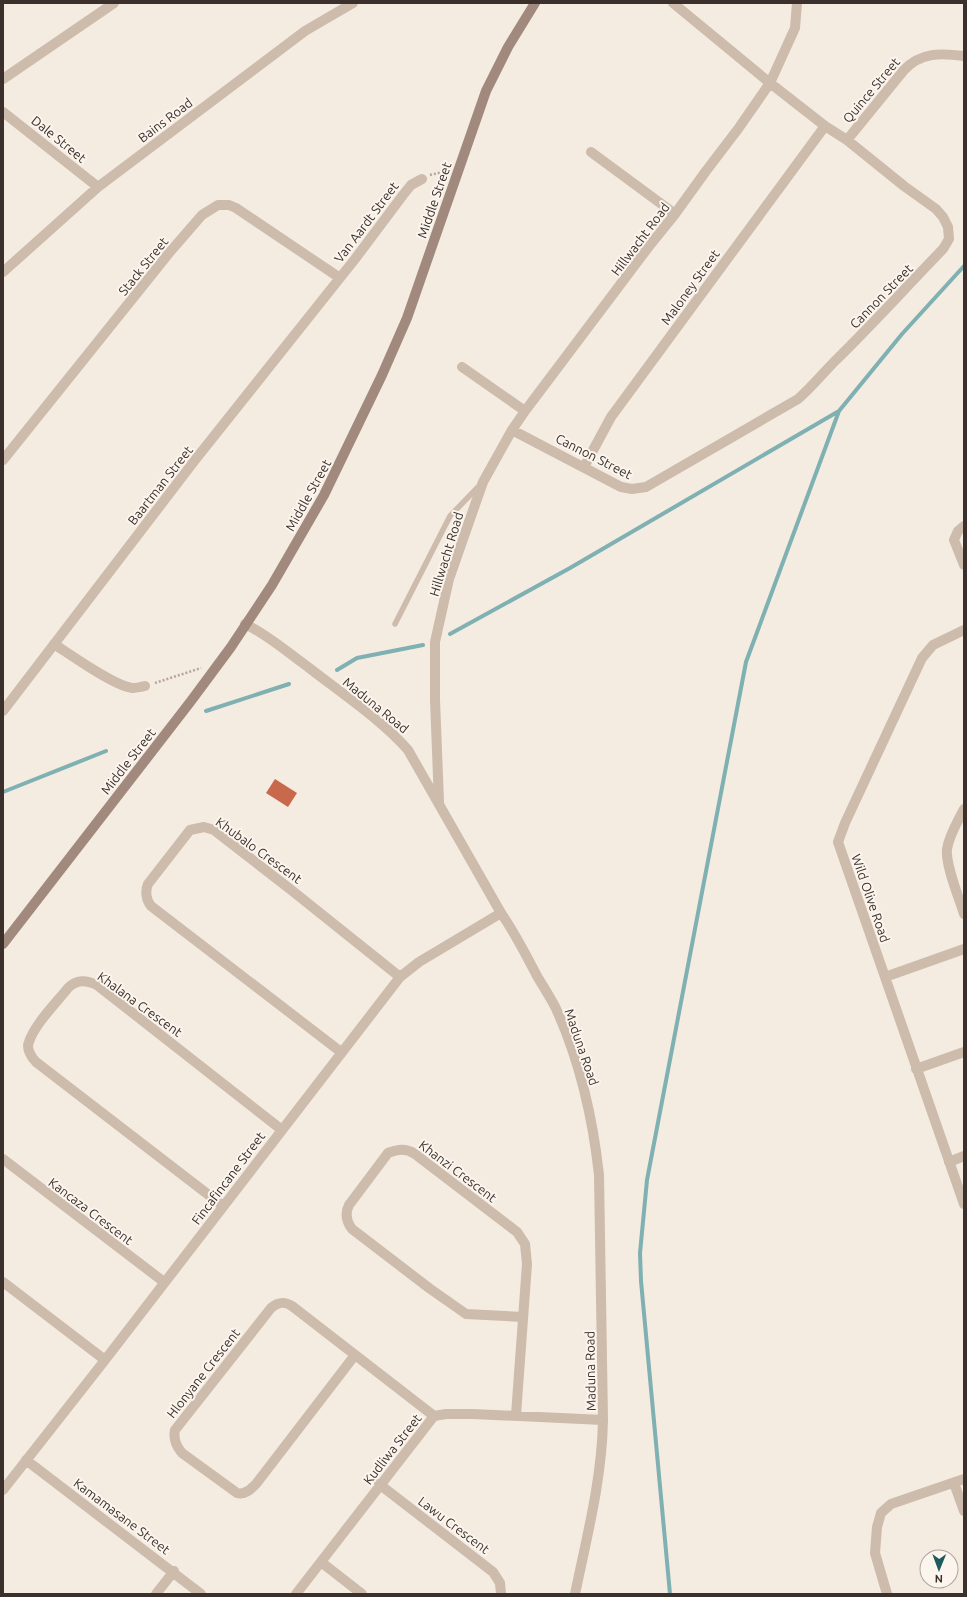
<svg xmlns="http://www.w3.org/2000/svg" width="967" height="1597" font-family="Ubuntu,sans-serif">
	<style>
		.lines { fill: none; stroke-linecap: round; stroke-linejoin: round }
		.stream { stroke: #7fb0b2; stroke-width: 4 }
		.building { fill: #c8694b }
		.path { stroke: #b9a596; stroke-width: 2.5; stroke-dasharray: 2 2; stroke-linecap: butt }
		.service { stroke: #cdbbac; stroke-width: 5.5 }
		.minor { stroke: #cdbbac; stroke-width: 10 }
		.tertiary { stroke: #cdbbac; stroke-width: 10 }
		.secondary { stroke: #a18a7d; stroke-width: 10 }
		.labels { text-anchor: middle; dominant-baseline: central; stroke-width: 4; stroke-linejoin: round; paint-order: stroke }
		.street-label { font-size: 13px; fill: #3b302b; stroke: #fbf5ee }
	</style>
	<rect width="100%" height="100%" fill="#f4ebe1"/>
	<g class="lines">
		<path class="stream" d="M450 634 570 568 839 411
			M337 670 357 658 423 645
			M206 711 289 684
			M3 792 106 751
			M670 1594 641 1281 640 1253 647 1180 746 662 839 411 902 334 964 266"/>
	</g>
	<path class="building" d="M275 779 297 793 288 807 266 793Z"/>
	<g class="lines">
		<path class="path" d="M430 175 447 171
			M155 683 201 668"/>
		<path class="service" d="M395 624 450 516 479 486"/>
		<path class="minor" d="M3 79 114 3
			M3 112 98 187
			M847 140 904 70C921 52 941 53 964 56
			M591 152 675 214
			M3 272 98 187 305 31 353 3
			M462 367 525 411
			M512 430 621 487 632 489 646 487 798 399C812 387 823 373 836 360 873 324 907 286 943 249L949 239 948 227 943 217 936 209 904 186 847 140 825 126 770 83 673 3
			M3 460 169 253 202 215 218 205H229L236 208 340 278
			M584 467 611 417 825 126
			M964 526 958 531 954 540 964 565
			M964 630 933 645 922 658 845 823 838 842 964 1204
			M54 644C71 655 114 686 132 688 136 688 141 687 145 686
			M3 711 195 460 355 259 403 195 411 185 422 179
			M439 802 435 700V642L449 579 483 482 512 430 525 411 650 245 675 214 706 171 738 129 770 83 795 28 797 3
			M964 809C958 821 949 835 947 849 945 864 959 898 964 914
			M885 977 964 949
			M341 1052 151 906C146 900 145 891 148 884L190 830 204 827 214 830 290 889 400 977
			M916 1069 964 1052
			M3 1159 164 1282
			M949 1162 964 1156
			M223 1206 36 1062C31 1057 26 1048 29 1042 34 1025 57 1002 68 988 77 979 86 980 97 985L282 1130
			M3 1282 105 1360
			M355 1355 256 1484C251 1489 245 1495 237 1493L182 1453C176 1446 173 1439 175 1430L271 1308C278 1302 284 1301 292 1306L434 1416
			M516 1415 527 1264 525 1244 517 1232 415 1154C406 1148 398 1149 388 1153L349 1205C345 1213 346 1221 352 1229L429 1288 466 1314 523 1317
			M26 1460 201 1594
			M954 1483 964 1511
			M379 1484 493 1572 500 1583 501 1594
			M3 1490 105 1360 400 977 419 962 501 913
			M321 1562 362 1594
			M156 1594 174 1571
			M296 1594 434 1416 446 1414H473L603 1420
			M887 1594 875 1553 877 1527 881 1513 891 1504 964 1479"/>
		<path class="tertiary" d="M245 624C268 635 287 652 308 667 340 692 382 720 408 750L501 913C515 933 526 955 537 976 544 988 553 1001 558 1013 581 1065 593 1120 599 1175L603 1420C602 1479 587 1536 575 1594"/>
		<path class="secondary" d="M3 944 191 701 231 647 272 585 324 495 382 375 407 318 486 91 508 47 535 3"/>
	</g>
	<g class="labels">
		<g class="street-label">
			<text transform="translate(871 90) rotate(-50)">Quince Street</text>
			<text transform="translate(165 120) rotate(-37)">Bains Road</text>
			<text transform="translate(59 139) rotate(39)">Dale Street</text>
			<text transform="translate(434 200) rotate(-71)">Middle Street</text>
			<text transform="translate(366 222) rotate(-53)">Van Aardt Street</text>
			<text transform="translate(640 239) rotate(-53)">Hillwacht Road</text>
			<text transform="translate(143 266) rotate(-51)">Stack Street</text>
			<text transform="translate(690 287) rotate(-54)">Maloney Street</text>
			<text transform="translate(881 296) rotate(-46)">Cannon Street</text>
			<text transform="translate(594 456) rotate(27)">Cannon Street</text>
			<text transform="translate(160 485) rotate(-52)">Baartman Street</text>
			<text transform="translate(308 495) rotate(-61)">Middle Street</text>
			<text transform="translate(446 554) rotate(-73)">Hillwacht Road</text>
			<text transform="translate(376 705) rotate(39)">Maduna Road</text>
			<text transform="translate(128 761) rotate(-52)">Middle Street</text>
			<text transform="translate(259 850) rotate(36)">Khubalo Crescent</text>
			<text transform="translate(871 898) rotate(71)">Wild Olive Road</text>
			<text transform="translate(140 1004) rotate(36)">Khalana Crescent</text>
			<text transform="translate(582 1047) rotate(71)">Maduna Road</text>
			<text transform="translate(458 1171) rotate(37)">Khanzi Crescent</text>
			<text transform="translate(228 1178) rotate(-53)">Fincafincane Street</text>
			<text transform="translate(91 1211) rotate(37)">Kancaza Crescent</text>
			<text transform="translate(590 1371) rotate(-91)">Maduna Road</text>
			<text transform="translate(203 1373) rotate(-52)">Hlonyane Crescent</text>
			<text transform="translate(392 1449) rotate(-52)">Kudliwa Street</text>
			<text transform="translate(122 1516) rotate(37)">Kamamasane Street</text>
			<text transform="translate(454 1525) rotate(37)">Lawu Crescent</text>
		</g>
	</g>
	<rect width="967" height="1597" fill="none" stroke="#3b302b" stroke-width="8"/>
	<g transform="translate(939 1569) rotate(181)"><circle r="19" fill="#fbf5ee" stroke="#aea6a0"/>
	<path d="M0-3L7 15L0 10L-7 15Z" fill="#1f5a5e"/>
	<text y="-6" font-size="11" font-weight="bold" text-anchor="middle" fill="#3b302b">N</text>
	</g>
</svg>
